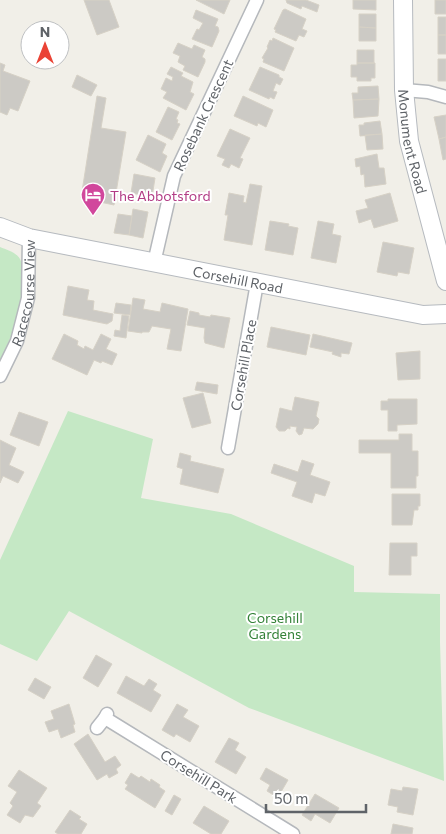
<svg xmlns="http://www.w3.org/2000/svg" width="446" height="834" font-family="Commissioner,sans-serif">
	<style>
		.green { fill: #c5e8c5 }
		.building { fill: #cccac5; stroke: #d6d1c6 }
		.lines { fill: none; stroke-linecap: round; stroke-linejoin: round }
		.street-casing { stroke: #b5b8bc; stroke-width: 15 }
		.secondary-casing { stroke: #b6babf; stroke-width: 20 }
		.street { stroke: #fff; stroke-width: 12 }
		.secondary { stroke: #fff; stroke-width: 18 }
		.labels { text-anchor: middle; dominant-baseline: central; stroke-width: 4; stroke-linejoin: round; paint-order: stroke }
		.street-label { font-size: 14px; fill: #5f6368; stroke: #fff }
		.hotel-label { font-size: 14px; fill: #b23c85; stroke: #fff; text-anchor: start }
		.park-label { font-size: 14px; fill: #348238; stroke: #fff }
	</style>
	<rect width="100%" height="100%" fill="#f1efe8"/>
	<path class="green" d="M0 247C7 250 16 252 20 259 23 265 23 272 23 278 23 311 14 331 0 361Z
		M68 411 153 439 141 498 231 514 354 566V592L440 594V642L444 781 249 708 69 611 37 661 0 644V560Z"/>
	<path class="building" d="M84 0H109L119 27 97 35Z
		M196 0H230L224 14Z
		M286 0H306L319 5 317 12 302 6 301 9 287 3Z
		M353 0H376V10L353 9Z
		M435 0H446V14H435Z
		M285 9 306 19 302 29 307 31 304 37 299 35 296 41 275 32 276 30 274 29 283 10Z
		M196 10 218 19 215 26 218 27 219 31 212 47 192 39 197 29 199 30 203 23 193 18Z
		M359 14H376V28L359 27Z
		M438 17H446V35H438Z
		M359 27 376 28V41H359Z
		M438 35H446V54H438Z
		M273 38 294 48 284 71 263 62 264 59 262 58 268 48 267 47 270 40 272 41Z
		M178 43 192 49 194 45 205 50 202 57 205 59V62L198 77 183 70 185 66 178 62 180 56 173 53Z
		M357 50H374V63H357Z
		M438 59H446V81H438Z
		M0 63 5 65 3 71 30 81 18 111 10 108 7 115 0 112Z
		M357 63H375V78H371V81H357V77H351V65H357Z
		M171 67 183 73 181 76 193 82 190 92 194 94 186 110 163 98 167 92 161 89 166 78 172 81 173 77 167 74Z
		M260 67 279 75V77L283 79 280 85 276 83 273 91 277 92 274 99 270 97 269 99 249 90Z
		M77 75 97 85 91 96 72 87Z
		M378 86 379 99 353 100 352 93H358V87Z
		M97 96 106 98 101 128 126 132 114 205 81 198Z
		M243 96 273 110 266 127 258 123 257 126 234 116Z
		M379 99 378 116 354 118 353 100Z
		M168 107 179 112 176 119 178 120 177 123 180 124 172 140 156 132Z
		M446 115V137L439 139 434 117Z
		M380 121 382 134 360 136 359 125H364V123Z
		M230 129 250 138 240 158 243 159 239 168 231 164 229 168 222 165 225 159 217 156Z
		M382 134 383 149 367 150 365 135Z
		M148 135 166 144 162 153 167 156 160 172 136 160Z
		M446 137V159L443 160 439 139Z
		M377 154 379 168H384L386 184 365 187 364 174 361 175 360 166 356 167 355 159Z
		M134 174 155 178 152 197 131 193Z
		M250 184 262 186 252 245 224 240 228 215H225L229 193 244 196 243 202 246 203Z
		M390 193 398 221 374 228 371 219 359 223 356 211 368 208 365 200Z
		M133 209 148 212 143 238 129 235Z
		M118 214 132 216 129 235 114 233Z
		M270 221 289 224 288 226 298 228 293 255 265 250Z
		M318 221 334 224 332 234 341 236 336 263 311 258Z
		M383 242 414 248 409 274 398 272 397 276 377 272Z
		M68 286 89 290 87 300 94 301 93 310 113 314 112 321 107 324 63 315Z
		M133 298 145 300 143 309 160 312 162 303 188 309 181 351 167 349 171 329 152 326 149 332H142V333L128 331Z
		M116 303 131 305 130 315 114 313Z
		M190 311 199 313V315L210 317 211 315 230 318 224 348 205 343 204 338 205 328 187 325Z
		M122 315 129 316 126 338 114 336 115 330 120 331Z
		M271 327 310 335 306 355 267 347Z
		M64 334 78 341 77 345 84 349 85 346 93 350 101 334 111 339 106 349 117 354 112 365 102 361 101 363 94 360 87 375 52 359Z
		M313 334 352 343 349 354 341 353V357L332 354 333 352 310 347Z
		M420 351V379L398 380 396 353Z
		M197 382 218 385 217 394 195 390Z
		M203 393 211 423 192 428 183 398Z
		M295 397 319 402 316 416 319 419 318 424 313 429 304 428 302 434 299 435 296 431 297 427 290 426V429L288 428 285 431H279L276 427 280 408 292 411Z
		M388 399H417V424L397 425V431H388V410H381V401H388Z
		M19 412 48 422 39 446 10 435Z
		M399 434H412V451H418V476H416V488H391V453H359V440H399Z
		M0 440 16 448 9 465 24 472 18 483 3 476 0 483Z
		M180 453 191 456 190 461 224 469 218 493 180 484 183 469 177 467Z
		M302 460 314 464 310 475 330 482 325 496 315 493 312 503 292 496 297 482 271 473 274 464 298 472Z
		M392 494H420V506H418V510H414L412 525H392Z
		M390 543H417V556H411V575H389Z
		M96 655 112 664 98 687 83 678Z
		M126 676 144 686 149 679 157 684 153 690 161 695 151 712 117 693Z
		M35 678 51 687 44 699 28 690Z
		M69 704 75 724 73 725 75 732 61 738 58 729 49 732 45 722 54 719 51 711Z
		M177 704 188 710 183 717 199 726 190 742 176 734 174 737 162 730Z
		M88 734 105 762 115 756 121 765 116 769 118 773 109 778 107 774 97 780 74 744Z
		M229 738 239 743 235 750 246 757 236 774 215 762Z
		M266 768 288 780 281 792 278 790 275 796 267 791 270 785 260 779Z
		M19 770 47 788 37 803 41 806 33 817 25 815 20 823 7 815 13 806 10 803 17 792 8 786Z
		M131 773 139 778 141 776 150 782 151 779 160 785 159 787 165 791 155 808 125 789 128 785 125 783Z
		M403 787 418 789 413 815 397 812 398 807 388 805 391 789 402 791Z
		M315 794 339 808 330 823 315 814 311 821 302 815Z
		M174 795 181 799 172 815 165 811Z
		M204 806 229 821 221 834H211L193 823Z
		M70 810 81 817 79 819 87 824 81 834H58L55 832Z
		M393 824 413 828 412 834H391Z"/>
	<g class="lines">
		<defs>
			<g id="street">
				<path d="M404 90 428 92 446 97"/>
				<path d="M154 263 174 176 257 0"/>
				<path id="s1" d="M0 376 17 341 28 298 29 238"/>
				<path d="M228 448 257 283"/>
				<path d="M107 714 105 718 293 834"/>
				<path d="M97 728 105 718"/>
			</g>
			<g id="secondary">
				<path id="s2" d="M403 0 404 90 409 141 446 281"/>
				<path id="s3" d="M0 227 29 238 423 315 446 314"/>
			</g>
		</defs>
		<use href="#street" class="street-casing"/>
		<use href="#secondary" class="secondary-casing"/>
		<use href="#street" class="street"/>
		<use href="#secondary" class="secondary"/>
	</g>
	<defs>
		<symbol id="hotel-pin" viewBox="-11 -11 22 30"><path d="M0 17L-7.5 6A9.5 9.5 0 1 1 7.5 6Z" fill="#d1479c" stroke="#fff"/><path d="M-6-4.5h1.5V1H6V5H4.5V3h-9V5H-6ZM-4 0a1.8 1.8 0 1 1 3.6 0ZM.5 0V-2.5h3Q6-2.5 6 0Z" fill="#fff"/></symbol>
	</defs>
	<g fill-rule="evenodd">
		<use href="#hotel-pin" x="79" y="181" width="28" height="38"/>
	</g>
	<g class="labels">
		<g class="street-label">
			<text transform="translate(203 115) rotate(-65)">Rosebank Crescent</text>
			<text stroke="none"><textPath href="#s2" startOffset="142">Monument Road</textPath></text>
			<text stroke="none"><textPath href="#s3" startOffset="244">Corsehill Road</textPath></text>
			<text stroke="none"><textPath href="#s1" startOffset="88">Racecourse View</textPath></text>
			<text transform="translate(243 365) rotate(-80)">Corsehill Place</text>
			<text transform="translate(199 776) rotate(32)">Corsehill Park</text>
		</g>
		<g class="hotel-label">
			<text x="110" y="195">The Abbotsford</text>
		</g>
		<g class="park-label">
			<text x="275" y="617">Corsehill<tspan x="275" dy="16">Gardens</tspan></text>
		</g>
	</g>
	<g transform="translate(45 45)"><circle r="24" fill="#ffffff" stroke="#bfc1c3"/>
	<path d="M0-4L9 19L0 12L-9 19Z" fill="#ea4335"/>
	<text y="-8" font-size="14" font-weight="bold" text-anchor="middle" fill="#5f6368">N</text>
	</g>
	<path d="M266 804v8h100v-8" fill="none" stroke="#5f6368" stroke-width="2.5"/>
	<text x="274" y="804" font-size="15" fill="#5f6368" stroke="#ffffff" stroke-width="4" paint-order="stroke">50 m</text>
</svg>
